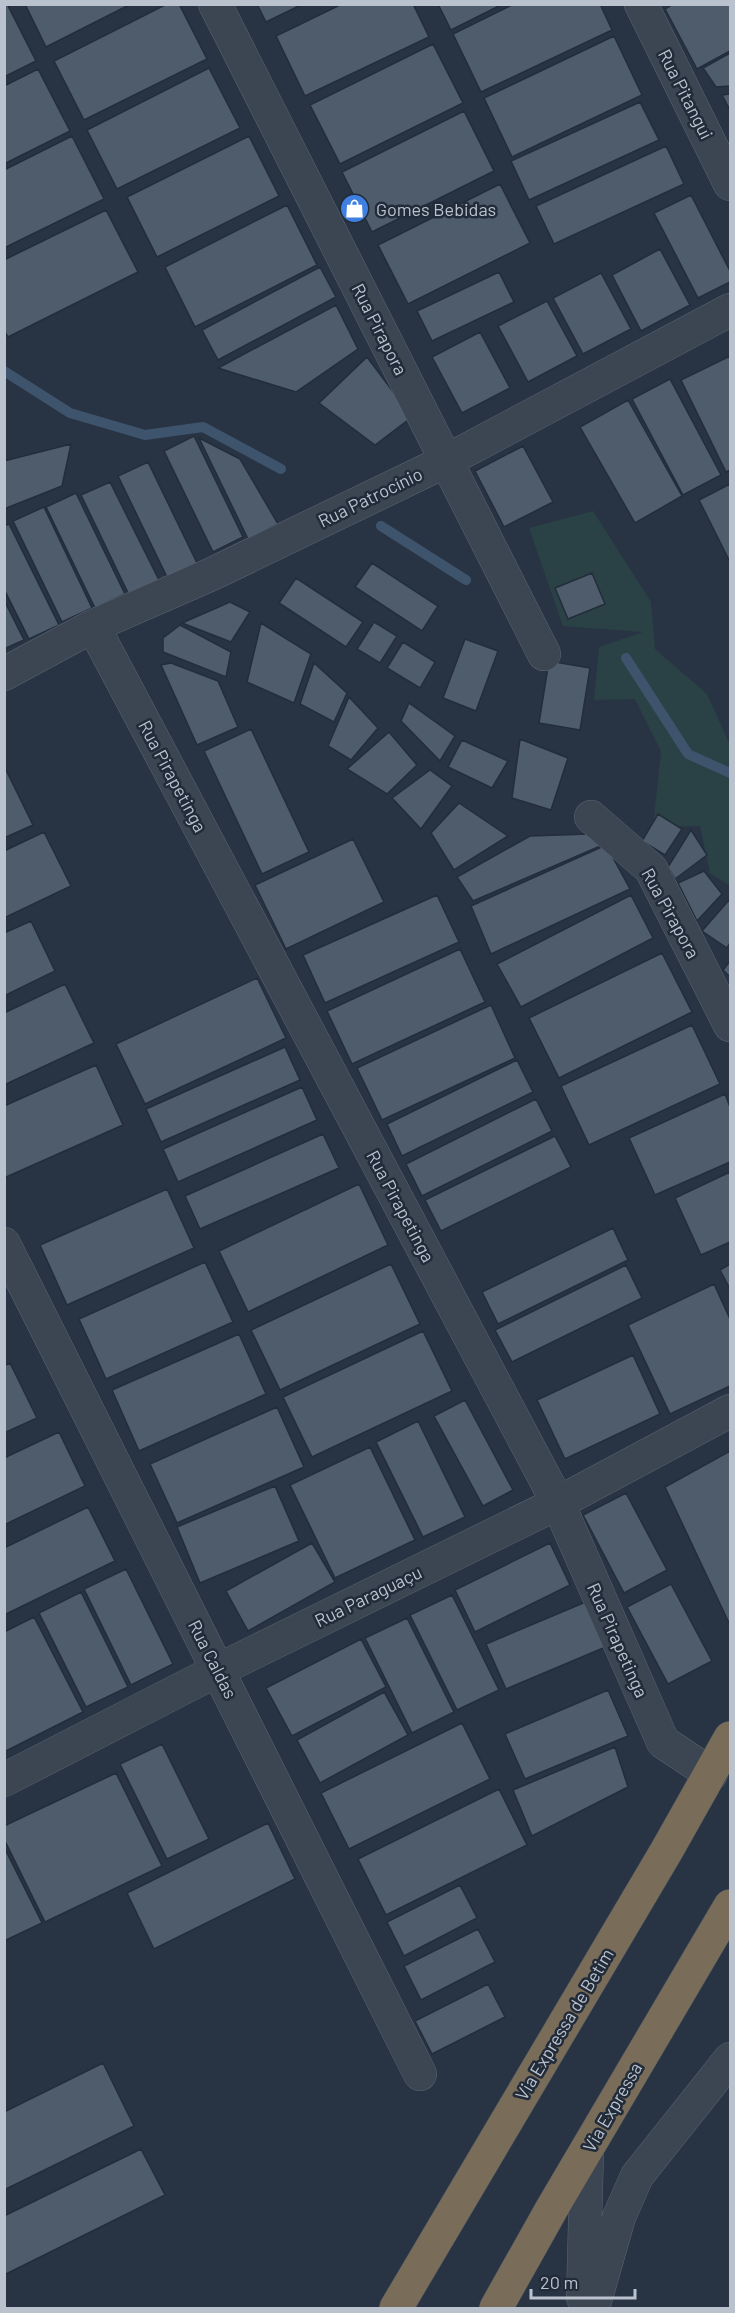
<svg xmlns="http://www.w3.org/2000/svg" width="735" height="2313" font-family="Barlow,sans-serif">
	<style>
		.green { fill: #2a4245 }
		.lines { fill: none; stroke-linecap: round; stroke-linejoin: round }
		.stream { stroke: #3e536c; stroke-width: 10 }
		.building { fill: #4e5c6c; stroke: #232d3b; stroke-width: 1.5 }
		.minor-casing { stroke: #5b6471; stroke-width: 34 }
		.highway-casing { stroke: #47515e; stroke-width: 34 }
		.minor { stroke: #3c4653; stroke-width: 33 }
		.highway { stroke: #796c59; stroke-width: 33 }
		.labels { text-anchor: middle; dominant-baseline: central; stroke-width: 5; stroke-linejoin: round; paint-order: stroke }
		.street-label { font-size: 18px; fill: #bac2cd; stroke: #212b39 }
		.poi-label { font-size: 18px; fill: #bac2cd; stroke: #212b39; text-anchor: start }
	</style>
	<rect width="100%" height="100%" fill="#283444"/>
	<path class="green" d="M593 511 651 602 655 649 707 694 730 745V886L710 873 700 826 653 827 661 751 635 699 594 700 599 647 643 632 563 626 529 528Z"/>
	<g class="lines">
		<path class="stream" d="M4 371 70 413 145 435 203 427 281 469
			M381 526 466 580
			M626 658 688 754 730 773"/>
	</g>
	<path class="building" d="M4 4H7L36 61 4 77Z
		M25 4H131L46 47Z
		M167 4H179L207 59 84 120 54 61Z
		M257 4H303L266 22Z
		M342 4H413L429 37 305 96 276 36Z
		M438 4H503L451 30Z
		M514 4H600L612 30 481 92 453 34Z
		M673 4H730V51L697 69 665 9Z
		M614 36 642 95 512 157 484 98Z
		M433 44 463 103 340 164 310 105Z
		M730 53V86L716 87 703 68Z
		M209 68 240 128 117 189 87 130Z
		M38 69 70 131 4 164V86Z
		M730 94V110L722 95Z
		M640 102 659 140 529 200 511 161Z
		M464 111 494 171 372 232 342 172Z
		M72 136 104 199 4 248V170Z
		M249 136 279 196 157 257 127 197Z
		M666 146 684 184 554 244 536 206Z
		M500 184 530 243 408 304 378 245Z
		M691 195 730 271V282L698 298 654 213Z
		M287 205 317 265 195 327 165 267Z
		M106 210 138 272 8 337 4 330V260Z
		M660 249 690 305 641 331 612 275Z
		M320 267 336 297 218 360 202 330Z
		M499 272 514 302 432 341 417 311Z
		M601 273 631 329 583 354 553 298Z
		M547 301 577 356 528 382 498 326Z
		M336 305 358 349 296 392 218 368Z
		M480 332 510 388 462 413 432 357Z
		M730 356V470L726 472 681 380Z
		M367 357 412 417 375 445 319 403Z
		M670 379 721 475 683 495 632 399Z
		M628 400 682 496 635 523 580 427Z
		M194 436 243 537 213 552 164 451Z
		M199 438 240 459 278 524 248 539Z
		M71 444 62 486 4 509V461Z
		M523 446 553 502 504 527 475 471Z
		M148 462 197 563 167 577 118 476Z
		M110 482 160 582 130 597 81 495Z
		M730 484V559L729 560 699 500Z
		M76 493 125 594 95 608 46 507Z
		M44 507 92 608 62 622 13 521Z
		M9 524 59 625 29 639 4 589V526Z
		M372 563 438 606 422 631 355 587Z
		M592 573 605 604 568 619 555 588Z
		M296 578 363 622 346 647 279 603Z
		M4 600 24 640 4 649Z
		M230 602 250 612 231 642 182 623Z
		M374 622 397 636 380 663 357 649Z
		M261 623 311 654 294 703 247 682Z
		M180 625 231 652 226 677 163 652V638Z
		M465 639 498 651 476 711 443 698Z
		M403 642 435 662 420 688 387 668Z
		M549 661 590 668 580 730 539 723Z
		M171 663 218 681 238 727 197 745 161 665Z
		M314 663 347 693 334 722 300 704Z
		M349 697 378 728 351 760 328 746Z
		M409 703 455 736 440 761 401 721Z
		M251 729 309 852 262 874 204 751Z
		M389 732 417 765 387 794 347 769Z
		M520 739 568 758 551 810 512 798Z
		M462 740 508 761 492 788 448 767Z
		M4 766 33 825 4 838Z
		M430 770 452 786 421 829 392 798Z
		M459 803 508 836 454 870 431 833Z
		M658 814 682 829 665 855 642 841Z
		M691 830 707 855 675 879 668 867Z
		M44 832 71 886 4 918V851Z
		M589 834 605 844 473 901 457 877 530 836Z
		M353 839 384 902 286 949 255 885Z
		M606 845 630 889 491 954 471 906Z
		M704 871 722 894 697 921 678 883Z
		M437 895 459 942 325 1003 303 955Z
		M631 895 653 938 521 1007 497 964Z
		M729 900 730 903V943L727 948 702 931Z
		M31 921 55 971 4 996V933Z
		M460 949 485 1002 352 1064 327 1011Z
		M662 953 692 1012 559 1078 529 1018Z
		M730 961V977L723 970Z
		M257 978 286 1038 145 1104 116 1044Z
		M65 984 94 1043 4 1085V1013Z
		M491 1005 515 1058 382 1120 357 1068Z
		M692 1025 720 1084 589 1145 561 1086Z
		M285 1047 300 1080 161 1142 146 1109Z
		M517 1060 533 1092 402 1156 387 1124Z
		M96 1065 123 1125 4 1178V1106Z
		M302 1087 317 1120 178 1182 163 1149Z
		M725 1094 730 1107V1162L655 1195 629 1138Z
		M536 1099 552 1131 422 1196 406 1164Z
		M323 1134 339 1168 200 1229 185 1196Z
		M555 1136 571 1167 441 1231 425 1200Z
		M730 1172V1242L701 1255 675 1198Z
		M359 1184 388 1245 248 1312 219 1251Z
		M167 1189 194 1248 67 1305 40 1245Z
		M613 1228 628 1260 498 1324 482 1292Z
		M205 1262 233 1322 106 1379 79 1319Z
		M391 1264 420 1324 280 1390 251 1330Z
		M730 1264V1289L720 1270Z
		M626 1265 642 1298 512 1362 495 1330Z
		M714 1284 730 1319V1386L670 1414 628 1325Z
		M423 1331 452 1391 312 1457 283 1397Z
		M239 1334 266 1394 139 1451 112 1390Z
		M633 1355 660 1414 565 1459 537 1400Z
		M10 1363 37 1418 4 1433V1366Z
		M465 1400 513 1490 483 1506 434 1416Z
		M277 1407 304 1467 177 1523 150 1464Z
		M418 1421 465 1517 423 1537 376 1442Z
		M59 1432 85 1486 4 1525V1458Z
		M370 1447 415 1540 335 1578 290 1485Z
		M730 1451V1625L665 1487Z
		M275 1486 299 1541 200 1583 177 1527Z
		M626 1493 667 1570 624 1593 583 1515Z
		M88 1507 115 1561 4 1615V1548Z
		M312 1543 335 1582 248 1631 226 1591Z
		M550 1543 570 1585 475 1632 455 1590Z
		M126 1569 173 1664 131 1685 84 1589Z
		M671 1584 712 1661 668 1684 627 1607Z
		M81 1592 128 1687 86 1707 39 1613Z
		M452 1595 499 1690 457 1710 410 1615Z
		M588 1601 608 1646 506 1689 486 1644Z
		M34 1617 83 1712 4 1752V1632Z
		M407 1618 454 1712 412 1733 365 1638Z
		M361 1639 386 1687 292 1736 266 1688Z
		M608 1690 628 1736 525 1779 505 1734Z
		M384 1692 408 1735 320 1783 297 1740Z
		M462 1723 490 1779 349 1849 321 1793Z
		M162 1744 209 1839 167 1859 120 1764Z
		M615 1747 628 1787 532 1836 513 1790Z
		M116 1773 162 1866 45 1922 4 1839V1826Z
		M499 1789 527 1845 386 1915 358 1859Z
		M268 1823 295 1879 154 1949 127 1893Z
		M4 1847 42 1923 4 1941Z
		M460 1885 477 1918 404 1956 387 1922Z
		M478 1929 495 1962 421 2000 404 1966Z
		M488 1984 505 2017 432 2054 415 2021Z
		M103 2063 134 2126 4 2190V2112Z
		M141 2149 165 2195 4 2275V2216Z"/>
	<g class="lines">
		<defs>
			<path id="minor" d="M215 4 544 654
				M641 4 730 184
				M93 626 558 1503 663 1742 711 1774
				M4 674 93 626 212 574 446 461 730 310
				M591 817 651 869 730 1025
				M4 1244 420 2074
				M4 1780 218 1670 558 1503 730 1411
				M583 2298 587 2150
				M593 2308 619 2217 637 2176 730 2059"/>
			<path id="highway" d="M396 2308 667 1850 730 1738
				M496 2308 551 2210 730 1906"/>
		</defs>
		<use href="#minor" class="minor-casing"/>
		<use href="#highway" class="highway-casing"/>
		<use href="#minor" class="minor"/>
		<use href="#highway" class="highway"/>
	</g>
	<defs>
		<symbol id="shop-disc" viewBox="-11 -11 22 22"><circle r="9.5" fill="#3f7fe0" stroke="#212b39"/><path d="M-5-2.5h2.3a2.7 3.5 0 0 1 5.4 0H5L5.5 6h-11ZM-1.5-2.5h3a1.5 2.3 0 0 0-3 0Z" fill="#fff"/></symbol>
	</defs>
	<g fill-rule="evenodd">
		<use href="#shop-disc" x="338" y="192" width="33" height="33"/>
	</g>
	<g class="labels">
		<g class="street-label">
			<text transform="translate(686 94) rotate(63)">Rua Pitangui</text>
			<text transform="translate(380 329) rotate(63)">Rua Pirapora</text>
			<text transform="translate(370 497) rotate(-26)">Rua Patrocínio</text>
			<text transform="translate(173 776) rotate(62)">Rua Pirapetinga</text>
			<text transform="translate(671 913) rotate(61)">Rua Pirapora</text>
			<text transform="translate(401 1206) rotate(62)">Rua Pirapetinga</text>
			<text transform="translate(368 1596) rotate(-26)">Rua Paraguaçu</text>
			<text transform="translate(618 1640) rotate(66)">Rua Pirapetinga</text>
			<text transform="translate(213 1659) rotate(63)">Rua Caldas</text>
			<text transform="translate(564 2024) rotate(-59)">Via Expressa de Betim</text>
			<text transform="translate(612 2107) rotate(-60)">Via Expressa</text>
		</g>
		<g class="poi-label">
			<text x="376" y="209">Gomes Bebidas</text>
		</g>
	</g>
	<rect width="735" height="2313" fill="none" stroke="#bac2cd" stroke-width="12"/>
	<path d="M531 2289v9h104v-9" fill="none" stroke="#bac2cd" stroke-width="3"/>
	<text x="540" y="2289" font-size="18" fill="#bac2cd" stroke="#212b39" stroke-width="4.5" paint-order="stroke">20 m</text>
</svg>
